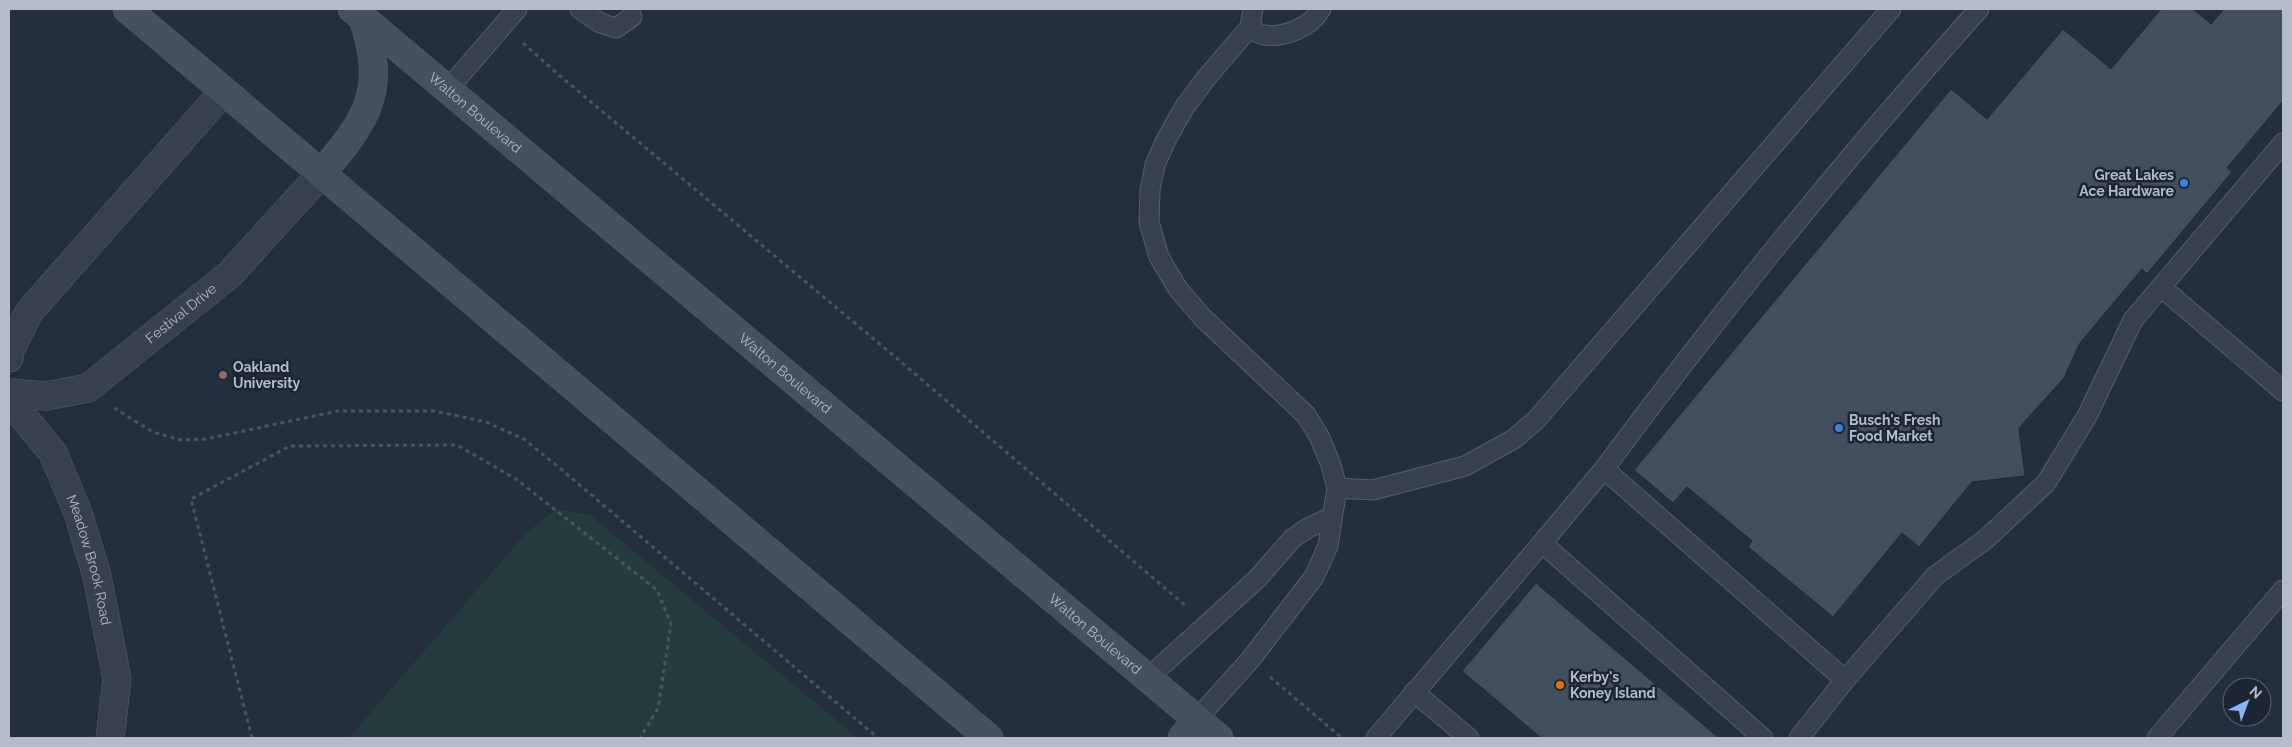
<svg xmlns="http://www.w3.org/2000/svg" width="2292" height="747" font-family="Raleway,sans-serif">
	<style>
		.green { fill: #253c3e }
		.building { fill: #424f5f; stroke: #1e2834 }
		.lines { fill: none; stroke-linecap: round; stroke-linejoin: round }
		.service-casing { stroke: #555f6b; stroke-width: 21 }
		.minor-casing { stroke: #555f6b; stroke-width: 29 }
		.secondary-casing { stroke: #555f6b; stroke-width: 29 }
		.path { stroke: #43595b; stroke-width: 3; stroke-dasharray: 4 4; stroke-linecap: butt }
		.service { stroke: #37414d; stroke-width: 19 }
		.minor { stroke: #37414d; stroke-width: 28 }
		.secondary { stroke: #455060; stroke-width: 28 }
		.shop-dot { fill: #3f7fe0; stroke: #1c2632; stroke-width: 2 }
		.education-dot { fill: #8d6e63; stroke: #1c2632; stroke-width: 2 }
		.food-dot { fill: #e8710a; stroke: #1c2632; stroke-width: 2 }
		.labels { text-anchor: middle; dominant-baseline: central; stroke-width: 5; stroke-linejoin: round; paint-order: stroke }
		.street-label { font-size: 14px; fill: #b3bcc8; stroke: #1c2632 }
		.poi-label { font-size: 14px; font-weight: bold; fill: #b3bcc8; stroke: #1c2632; text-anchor: start }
	</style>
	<rect width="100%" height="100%" fill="#232f3d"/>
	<path class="green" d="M556 509 590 515 858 738H349L526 533Z"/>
	<path class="building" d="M2161 9H2193L2211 24 2224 9H2283V101L2227 168 2232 172 2147 274 2142 269 2080 343 2064 378 2019 428 2025 476 1972 482 1919 547 1902 533 1833 617 1748 547 1752 541 1687 487 1673 503 1634 470 1951 89 1987 119 2063 29 2111 69Z
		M1536 583 1719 738H1541L1462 671Z"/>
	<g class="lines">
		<defs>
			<path id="service" d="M580 9 600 23 616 28 632 17
				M1250 27C1254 30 1259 35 1264 35 1285 38 1311 27 1321 9
				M449 88 517 9
				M2161 287 2283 391
				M1604 469C1722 310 1847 156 1979 9
				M1337 488 1373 490 1465 466 1514 439 1536 420 1891 9
				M1148 678 1257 579 1293 538 1308 528 1331 517
				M1414 692 1469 738
				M1197 719 1250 660 1314 577 1328 546 1337 488 1331 465 1319 436 1306 415 1203 318 1178 289 1159 257 1149 222 1150 190 1155 165 1166 140 1184 108 1207 77 1250 27 1253 9
				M1376 738 1542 543
				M1763 738 1542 543 1604 469 1845 680
				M1799 738 1845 680 1935 576 1986 539 2046 483 2087 416 2133 320 2283 143
				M2157 738 2283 590"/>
			<g id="minor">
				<path d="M9 358 10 350 29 312 224 91"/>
				<path id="s1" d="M9 393 46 396 88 388 230 274 321 174"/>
				<path id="s2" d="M9 400 53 453 78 513 97 576 117 679 110 738"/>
			</g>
			<g id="secondary">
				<path d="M127 9 989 738"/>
				<path id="s3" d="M352 9 1219 738"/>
				<path d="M321 174C368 118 387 92 363 18"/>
				<path d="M1182 738 1197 719"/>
			</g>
		</defs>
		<use href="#service" class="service-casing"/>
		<use href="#minor" class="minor-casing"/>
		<use href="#secondary" class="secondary-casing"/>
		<path class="path" d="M523 43 560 76 900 361 1187 607
			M114 408 153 432 181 440 206 439 338 411H435L486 422 524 439 562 470 878 738
			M1270 677 1342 738
			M252 738 191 499 290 446 457 445 516 479 657 590 671 624 658 708 640 738"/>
		<use href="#service" class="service"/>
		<use href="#minor" class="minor"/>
		<use href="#secondary" class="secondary"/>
	</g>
	<g class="shop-dot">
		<circle cx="2184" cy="183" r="5"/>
		<circle cx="1839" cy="428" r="5"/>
	</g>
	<circle class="education-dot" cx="223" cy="375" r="5"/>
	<circle class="food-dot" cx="1560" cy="685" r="5"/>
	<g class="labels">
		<g class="street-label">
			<text stroke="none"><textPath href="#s3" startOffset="161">Walton Boulevard</textPath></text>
			<text stroke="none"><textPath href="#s1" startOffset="199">Festival Drive</textPath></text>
			<text stroke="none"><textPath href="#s3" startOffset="566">Walton Boulevard</textPath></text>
			<text stroke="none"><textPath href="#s2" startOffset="182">Meadow Brook Road</textPath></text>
			<text stroke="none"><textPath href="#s3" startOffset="971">Walton Boulevard</textPath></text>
		</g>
		<g class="poi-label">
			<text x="2174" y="175" text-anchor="end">Great Lakes<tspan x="2174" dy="16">Ace Hardware</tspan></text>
			<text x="233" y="367">Oakland<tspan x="233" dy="16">University</tspan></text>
			<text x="1849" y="420">Busch's Fresh<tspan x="1849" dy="16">Food Market</tspan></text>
			<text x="1570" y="677">Kerby's<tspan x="1570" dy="16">Koney Island</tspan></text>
		</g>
	</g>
	<rect width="2292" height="747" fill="none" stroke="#b3bcc8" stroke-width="20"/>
	<g transform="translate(2247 702) rotate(42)"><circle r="24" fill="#1c2632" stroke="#58626e"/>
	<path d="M0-4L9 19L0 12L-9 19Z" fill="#88b5f8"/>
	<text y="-8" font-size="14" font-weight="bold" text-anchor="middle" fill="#b3bcc8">N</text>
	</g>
</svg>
